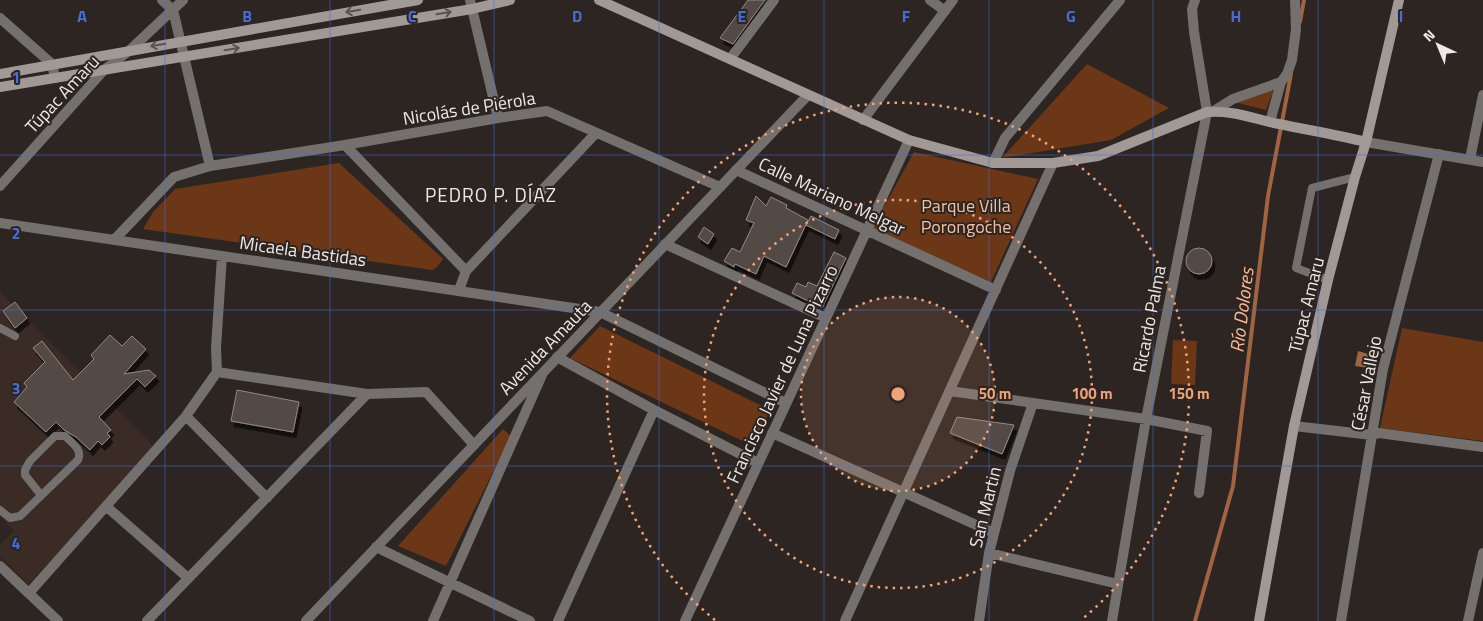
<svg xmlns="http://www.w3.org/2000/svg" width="1483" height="621" font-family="'Titillium Web',sans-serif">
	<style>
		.built { fill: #3a2c25 }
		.green { fill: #6b3716 }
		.water { fill: #a06442 }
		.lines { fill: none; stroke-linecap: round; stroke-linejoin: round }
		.stream { stroke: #a06442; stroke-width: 4 }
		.building { fill: #524944; stroke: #948a85; filter: url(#shadow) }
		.service { stroke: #74706d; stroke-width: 8 }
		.minor { stroke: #74706d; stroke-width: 10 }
		.tertiary { stroke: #74706d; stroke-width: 10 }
		.secondary { stroke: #a09995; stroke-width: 10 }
		.oneway { stroke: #5b534f }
		.grid { fill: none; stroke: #476ddb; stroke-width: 1; stroke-opacity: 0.55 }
		.ring { fill: none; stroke: #f0a378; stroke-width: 2.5; stroke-dasharray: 2.5 5 }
		.labels { text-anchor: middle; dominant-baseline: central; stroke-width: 4; stroke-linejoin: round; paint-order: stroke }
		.street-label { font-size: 18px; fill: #eee9e6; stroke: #2d2521 }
		.park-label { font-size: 18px; fill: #f4bfa2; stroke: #2d2521 }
		.neighbourhood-label { font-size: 19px; letter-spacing: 1px; fill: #eee9e6; stroke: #2d2521 }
		.water-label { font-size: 19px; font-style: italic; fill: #ffb892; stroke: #2d2521 }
		.grid-label { font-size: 16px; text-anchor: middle; font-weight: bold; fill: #476ddb; stroke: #2d2521; stroke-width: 4; stroke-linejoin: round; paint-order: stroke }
		.centre { fill: #f0a378; stroke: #2d2521; stroke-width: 2.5 }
		.ring-label { font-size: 15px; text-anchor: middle; font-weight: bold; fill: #f0a378; stroke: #2d2521; stroke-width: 4; stroke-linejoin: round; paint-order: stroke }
	</style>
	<defs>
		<filter id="shadow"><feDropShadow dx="3" dy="5.5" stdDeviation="0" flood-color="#0009"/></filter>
	</defs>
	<rect width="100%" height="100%" fill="#2d2521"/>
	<path class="built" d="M0 292 160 453 28 584 0 556V545L14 531 0 516Z"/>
	<path class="green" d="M1087 64 1169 108 1111 140 1002 158Z
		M1270 89 1273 92 1266 110 1234 102Z
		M914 152 1038 179 991 282 872 229Z
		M339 163 443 259 437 267 432 270 143 229 153 212 175 189Z
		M600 326 770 410 753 446 570 358Z
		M1402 328 1483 342V441L1380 428Z
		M1173 340 1197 341 1195 385 1171 384Z
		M503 429 511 436 446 566 398 546Z"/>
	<path class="water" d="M1358 351 1378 357 1376 369 1355 366Z"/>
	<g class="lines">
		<path class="stream" d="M1300 22 1304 0
			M1195 621 1233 486 1268 196 1291 74"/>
	</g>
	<path class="building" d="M748 0H765L733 44 720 38Z
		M756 196 766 206 771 197 787 205 786 208 808 220 786 267 764 256 756 274 735 264 734 267 724 261 732 248 740 252 754 223 746 220Z
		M811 216 839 230 835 239 806 225Z
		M704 227 714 234 708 244 698 237Z
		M1186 261a13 13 0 1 1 26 0a13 13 0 1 1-26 0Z
		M834 252 846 258 822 308 792 293 797 283 806 287 808 282 817 286Z
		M15 302 27 318 15 328 3 311Z
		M110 335 122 346 132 336 146 349 124 374 149 370 156 376 145 387 137 379 99 417 111 430 107 433 110 437 102 445 98 441 90 450 76 437 64 430 56 422 46 432 14 402 27 387 24 383 45 362 33 348 42 341 73 380 94 359 91 355Z
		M237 390 299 402 293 432 231 421Z
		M957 417 1014 425 1002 454 950 433Z"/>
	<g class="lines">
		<path class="service" d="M1328 280 1296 268 1312 188 1355 177
			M0 328 15 336
			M0 510 10 518 20 516 78 460C83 450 72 443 65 436H55L30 461 25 470V475L41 495"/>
		<path class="minor" d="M162 0 173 10
			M470 0 498 118
			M930 0 945 11
			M0 18 52 64 55 78
			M730 59 774 0
			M1212 112 1233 99 1281 82
			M863 120 953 0
			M1270 122 1281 82 1287 74 1292 60 1296 29 1295 0
			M345 145 466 271
			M1470 159 1483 95
			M993 163 1005 138 1120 0
			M210 166 345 145 498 118 547 111 720 187
			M736 170 996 290
			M0 186 104 70 130 50 183 0
			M0 223 600 312 786 403
			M114 240 174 177 210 166 173 10
			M665 244 826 318
			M222 256 216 348 217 372 367 394 426 392 474 445
			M459 290 466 271 596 133
			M557 357 654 410 758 463
			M950 391 1146 419 1207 431 1199 493
			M186 416 267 498
			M1294 426 1372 435 1379 433 1483 447
			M772 433 994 533
			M107 507 188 578
			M376 547 530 621
			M989 553 1118 584
			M0 566 58 621
			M29 593 186 416 217 372
			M147 621 367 394
			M433 621 542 375
			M558 621 654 410
			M685 621 909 140
			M845 621 1053 163
			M979 621 989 553 1010 471 1033 403
			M1112 621 1146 419 1207 112 1194 32 1192 9 1195 0
			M1341 621 1383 369 1439 154
			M1468 621 1483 553"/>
		<path class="tertiary" d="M1366 142 1483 162
			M306 621 808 95"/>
		<path class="secondary" d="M599 0 909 140 993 163H1053L1098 156 1207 112C1234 110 1253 119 1279 124 1308 130 1337 135 1366 142
			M0 74 418 0
			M0 87 472 9 510 0
			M1259 621 1294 426 1328 280 1355 177 1366 142 1399 0"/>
	</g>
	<defs><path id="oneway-shaft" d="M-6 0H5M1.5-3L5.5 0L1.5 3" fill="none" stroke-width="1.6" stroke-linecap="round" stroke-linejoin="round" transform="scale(1.25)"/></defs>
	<g class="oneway">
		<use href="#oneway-shaft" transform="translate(353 11) rotate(170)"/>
		<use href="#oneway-shaft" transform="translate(444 13) rotate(-10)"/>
		<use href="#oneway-shaft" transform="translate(158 45) rotate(170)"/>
		<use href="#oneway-shaft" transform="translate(232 49) rotate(-10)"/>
	</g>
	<path class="grid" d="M165 0V621M330 0V621M494 0V621M659 0V621M824 0V621M989 0V621M1153 0V621M1318 0V621M0 155H1483M0 310H1483M0 466H1483"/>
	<circle cx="898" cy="394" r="97" fill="#f0a378" fill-opacity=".12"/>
	<g class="ring">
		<circle cx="898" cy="394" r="97"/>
		<circle cx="898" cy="394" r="194"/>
		<path d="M715 620A291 291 0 1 1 1081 620"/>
	</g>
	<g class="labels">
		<g class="street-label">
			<text transform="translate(62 94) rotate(-47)">Túpac Amaru</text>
			<text transform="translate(469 108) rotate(-9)">Nicolás de Piérola</text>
			<text transform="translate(832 196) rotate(25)">Calle Mariano Melgar</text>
			<text transform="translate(303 251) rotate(8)">Micaela Bastidas</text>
			<text transform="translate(1306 305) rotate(-76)">Túpac Amaru</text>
			<text transform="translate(1149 319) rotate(-79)">Ricardo Palma</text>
			<text transform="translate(545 347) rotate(-46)">Avenida Amauta</text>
			<text transform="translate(782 374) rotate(-65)">Francisco Javier de Luna Pizarro</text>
			<text transform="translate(1366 383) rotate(-79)">César Vallejo</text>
			<text transform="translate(985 507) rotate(-76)">San Martin</text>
		</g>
		<g class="park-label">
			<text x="966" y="205">Parque Villa<tspan x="966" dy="21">Porongoche</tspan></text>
		</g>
		<g class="neighbourhood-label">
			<text x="491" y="194">PEDRO P. DÍAZ</text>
		</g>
		<g class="water-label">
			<text transform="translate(1241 310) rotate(-83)">Río Dolores</text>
		</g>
	</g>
	<g class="grid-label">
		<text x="82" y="22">A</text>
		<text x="247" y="22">B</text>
		<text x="412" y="22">C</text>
		<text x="577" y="22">D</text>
		<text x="742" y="22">E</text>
		<text x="906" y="22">F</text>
		<text x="1071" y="22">G</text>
		<text x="1236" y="22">H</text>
		<text x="1401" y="22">I</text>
		<text x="16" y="83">1</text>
		<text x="16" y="239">2</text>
		<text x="16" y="394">3</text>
		<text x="16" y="549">4</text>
	</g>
	<circle cx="898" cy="394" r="8" class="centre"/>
	<g class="ring-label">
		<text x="995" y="399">50 m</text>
		<text x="1092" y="399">100 m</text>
		<text x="1189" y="399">150 m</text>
	</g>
	<g transform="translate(1438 45) rotate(316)" stroke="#2d2521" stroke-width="4" paint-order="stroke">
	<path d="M0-4L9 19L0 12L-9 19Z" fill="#eee9e6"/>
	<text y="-8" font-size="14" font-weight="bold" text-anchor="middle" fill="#eee9e6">N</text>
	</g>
</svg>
